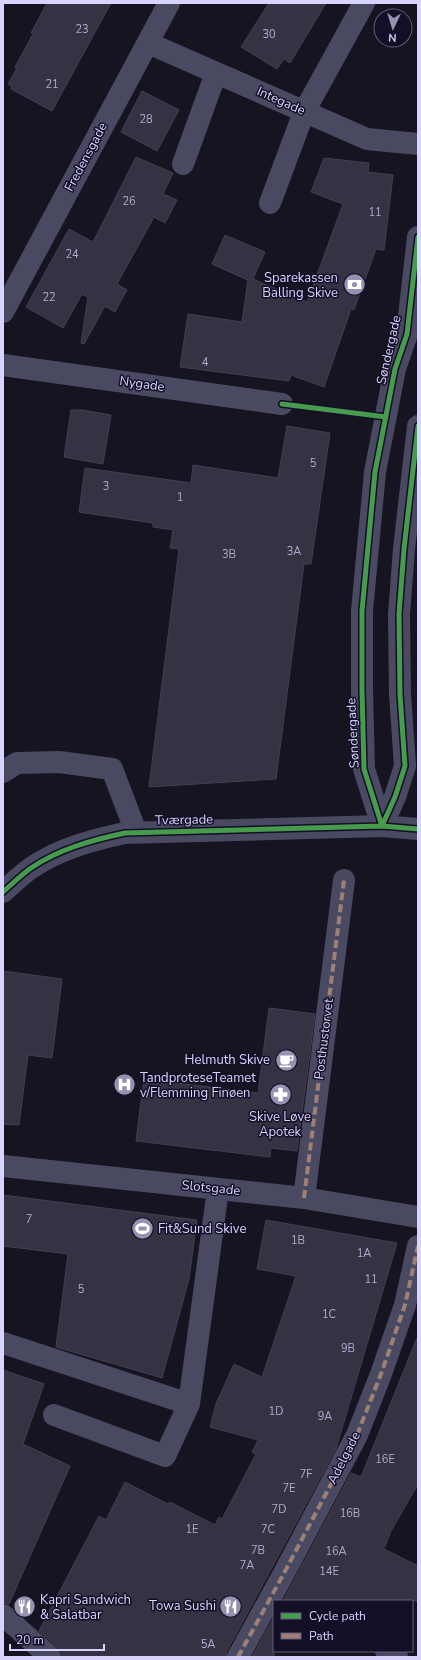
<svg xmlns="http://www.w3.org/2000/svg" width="421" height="1660" font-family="'Nunito Sans',sans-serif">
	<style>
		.building { fill: #343243; stroke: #433f54 }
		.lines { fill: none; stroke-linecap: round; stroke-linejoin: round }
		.minor { stroke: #4a4962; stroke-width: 22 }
		.quiet { stroke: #9e8076; stroke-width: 4; stroke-dasharray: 8 4; stroke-linecap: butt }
		.cycleway-casing { stroke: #130f26; stroke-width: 8 }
		.cycleway { stroke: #469c4c; stroke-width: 5 }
		.labels { text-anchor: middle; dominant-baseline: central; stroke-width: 3; stroke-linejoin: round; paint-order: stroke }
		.number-label { font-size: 11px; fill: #b0acd0 }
		.street-label { font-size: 13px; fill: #d9d4ff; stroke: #130f26 }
		.poi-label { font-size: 13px; fill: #d9d4ff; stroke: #130f26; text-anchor: end }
	</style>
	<rect width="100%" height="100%" fill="#161421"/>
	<path class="building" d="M47 3H111L52 111 11 89 12 87 8 84 17 68 15 67 33 34 31 33Z
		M269 3H326L290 63 284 59 277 69 241 47Z
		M142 91 179 110 157 151 121 132Z
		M136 157 173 173 163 194 177 200 165 223 154 217 117 284 127 290 115 312 105 306 84 344 81 343 88 297 82 294 63 328 26 307 69 229 93 242Z
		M324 158 369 163 368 172 393 175 384 250 376 249 354 310 351 309 324 387 291 375 289 381 180 367 188 314 242 322 248 280 212 264 225 235 265 252 253 279 307 302 343 204 311 192Z
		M71 410H82L111 415 103 464 64 457Z
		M287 426 330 433 311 564H304L276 779 149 787 179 549 170 548 173 530 153 527V523L79 512 85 468 191 483 193 465 278 478Z
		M3 971 62 979 52 1058 28 1055 19 1125 3 1124Z
		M269 1008 315 1014 297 1151 271 1148 270 1157 136 1141 144 1079 258 1093Z
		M3 1195 197 1220 189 1279 162 1378 56 1347 68 1254 3 1246Z
		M266 1220 397 1243 336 1449 227 1651 226 1657H62V1653L58 1648 39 1631 99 1516 106 1520 125 1482 168 1504 170 1502 215 1525 219 1517 222 1519 256 1454 252 1452 258 1440 210 1427 216 1404 234 1364 262 1377 296 1276 257 1269Z
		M417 1338H418V1484L391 1531 384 1549 418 1566V1601H283L351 1473 361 1477Z
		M3 1370 44 1384 23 1444 70 1466 9 1604 3 1603Z
		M274 1617V1657H252Z"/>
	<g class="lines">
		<path class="minor" d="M148 43 367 139 418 144
			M183 164 216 73
			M270 203 304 112 364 3
			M3 312 169 3
			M3 365 282 404
			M3 772 17 763 59 762 112 769 136 832
			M382 826 364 769 362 690V611L375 472 395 369 407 334 418 237
			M382 826 395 797 405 766 400 694 399 614 404 549 418 426
			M3 892C12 884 21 875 31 868 59 849 92 840 125 833L382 826 418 829
			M3 1166 304 1198 418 1217
			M304 1198 344 880
			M3 1343 189 1404
			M54 1415 165 1456 189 1404 218 1189
			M3 1615 50 1657
			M386 1651 397 1657
			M238 1657 283 1575 357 1435 381 1374 405 1305 418 1246"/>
		<path class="quiet" d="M304 1198 344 880
			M238 1657 283 1575 357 1435 381 1374 405 1305 418 1246"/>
		<defs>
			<path id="cycleway" d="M282 404 386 417
				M382 826 364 769 362 690V611L375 472 395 369 407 334 418 237
				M382 826 395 797 405 766 400 694 399 614 404 549 418 426
				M3 892C12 884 21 875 31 868 59 849 92 840 125 833L382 826 418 829"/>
		</defs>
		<use href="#cycleway" class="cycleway-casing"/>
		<use href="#cycleway" class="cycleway"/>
	</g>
	<defs>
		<symbol id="bank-disc" viewBox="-11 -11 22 22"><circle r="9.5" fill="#9591b1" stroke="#130f26"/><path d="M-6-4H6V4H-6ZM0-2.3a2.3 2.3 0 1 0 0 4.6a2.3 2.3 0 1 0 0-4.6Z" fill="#fff"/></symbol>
		<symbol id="cafe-disc" viewBox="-11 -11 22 22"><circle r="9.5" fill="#9591b1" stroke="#130f26"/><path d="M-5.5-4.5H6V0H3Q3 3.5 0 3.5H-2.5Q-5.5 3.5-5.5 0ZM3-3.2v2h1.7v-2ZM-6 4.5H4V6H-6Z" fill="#fff"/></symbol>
		<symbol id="hospital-disc" viewBox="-11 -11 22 22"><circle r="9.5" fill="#9591b1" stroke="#130f26"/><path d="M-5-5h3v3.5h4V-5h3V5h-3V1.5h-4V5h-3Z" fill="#fff"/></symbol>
		<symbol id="pharmacy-disc" viewBox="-11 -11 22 22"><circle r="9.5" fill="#9591b1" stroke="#130f26"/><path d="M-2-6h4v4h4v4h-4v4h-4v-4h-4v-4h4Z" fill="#fff"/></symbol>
		<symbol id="stadium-disc" viewBox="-11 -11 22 22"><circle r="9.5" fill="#9591b1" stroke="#130f26"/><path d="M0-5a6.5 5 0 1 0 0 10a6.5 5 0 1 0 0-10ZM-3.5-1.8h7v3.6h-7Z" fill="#fff"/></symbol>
		<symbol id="restaurant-disc" viewBox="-11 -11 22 22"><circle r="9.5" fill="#9591b1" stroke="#130f26"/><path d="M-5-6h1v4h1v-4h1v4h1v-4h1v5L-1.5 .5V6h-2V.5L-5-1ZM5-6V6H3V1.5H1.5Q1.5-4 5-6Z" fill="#fff"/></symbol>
	</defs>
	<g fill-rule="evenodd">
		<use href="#bank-disc" x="342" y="272" width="25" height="25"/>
		<use href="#cafe-disc" x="274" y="1048" width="25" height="25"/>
		<use href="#hospital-disc" x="112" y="1072" width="25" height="25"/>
		<use href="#pharmacy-disc" x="268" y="1082" width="25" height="25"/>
		<use href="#stadium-disc" x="130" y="1216" width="25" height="25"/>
		<use href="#restaurant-disc" x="218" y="1594" width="25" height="25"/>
		<use href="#restaurant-disc" x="12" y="1594" width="25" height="25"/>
	</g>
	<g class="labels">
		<g class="number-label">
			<text x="82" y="29">23</text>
			<text x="269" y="34">30</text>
			<text x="52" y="84">21</text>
			<text x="146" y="119">28</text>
			<text x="129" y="201">26</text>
			<text x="375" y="212">11</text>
			<text x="72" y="254">24</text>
			<text x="49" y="297">22</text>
			<text x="205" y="362">4</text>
			<text x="313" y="463">5</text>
			<text x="106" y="486">3</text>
			<text x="180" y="497">1</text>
			<text x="294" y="551">3A</text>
			<text x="229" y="554">3B</text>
			<text x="29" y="1219">7</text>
			<text x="298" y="1240">1B</text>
			<text x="364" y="1253">1A</text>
			<text x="371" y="1279">11</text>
			<text x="81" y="1289">5</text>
			<text x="329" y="1314">1C</text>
			<text x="348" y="1348">9B</text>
			<text x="276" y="1411">1D</text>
			<text x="325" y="1416">9A</text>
			<text x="385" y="1459">16E</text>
			<text x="306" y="1474">7F</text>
			<text x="289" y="1488">7E</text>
			<text x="279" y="1509">7D</text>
			<text x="350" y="1513">16B</text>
			<text x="192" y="1529">1E</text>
			<text x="268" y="1529">7C</text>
			<text x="258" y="1550">7B</text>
			<text x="336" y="1551">16A</text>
			<text x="247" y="1565">7A</text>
			<text x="329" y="1571">14E</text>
			<text x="208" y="1644">5A</text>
		</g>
		<g class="street-label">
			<text transform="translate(281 101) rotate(24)">Integade</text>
			<text transform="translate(86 157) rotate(-62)">Fredensgade</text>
			<text transform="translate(389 350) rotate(-77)">Søndergade</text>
			<text transform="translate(142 384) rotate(8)">Nygade</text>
			<text transform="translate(353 733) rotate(-93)">Søndergade</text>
			<text transform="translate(184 820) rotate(-1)">Tværgade</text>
			<text transform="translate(324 1039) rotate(-83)">Posthustorvet</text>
			<text transform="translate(211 1188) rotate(6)">Slotsgade</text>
			<text transform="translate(344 1458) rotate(-63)">Adelgade</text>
		</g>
		<g class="poi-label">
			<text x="338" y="278">Sparekassen<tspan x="338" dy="15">Balling Skive</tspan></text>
			<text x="270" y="1060">Helmuth Skive</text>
			<text x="140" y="1078" text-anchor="start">TandproteseTeamet<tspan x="140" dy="15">v/Flemming Finøen</tspan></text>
			<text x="280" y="1117" text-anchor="middle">Skive Løve<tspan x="280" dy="15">Apotek</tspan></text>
			<text x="158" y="1229" text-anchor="start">Fit&amp;Sund Skive</text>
			<text x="40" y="1600" text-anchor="start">Kapri Sandwich<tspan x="40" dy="15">&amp; Salatbar</tspan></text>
			<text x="216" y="1606">Towa Sushi</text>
		</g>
	</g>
	<rect width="421" height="1660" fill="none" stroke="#d9d4ff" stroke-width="8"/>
	<rect x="273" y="1600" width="140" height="52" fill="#130f26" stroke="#625e7d"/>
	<rect x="281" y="1613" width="20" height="6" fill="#469c4c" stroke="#625e7d"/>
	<text x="309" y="1620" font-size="12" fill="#d9d4ff">Cycle path</text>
	<rect x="281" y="1633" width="20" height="6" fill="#9e8076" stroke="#625e7d"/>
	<text x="309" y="1640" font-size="12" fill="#d9d4ff">Path</text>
	<g transform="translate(393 28) rotate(184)"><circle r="19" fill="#130f26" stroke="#625e7d"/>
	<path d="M0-3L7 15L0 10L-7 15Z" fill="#9591b1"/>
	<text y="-6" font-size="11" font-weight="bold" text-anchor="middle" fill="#d9d4ff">N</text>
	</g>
	<path d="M10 1644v6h94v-6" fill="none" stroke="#d9d4ff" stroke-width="2"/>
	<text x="16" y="1644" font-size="12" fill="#d9d4ff" stroke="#130f26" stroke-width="3" paint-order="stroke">20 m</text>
</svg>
